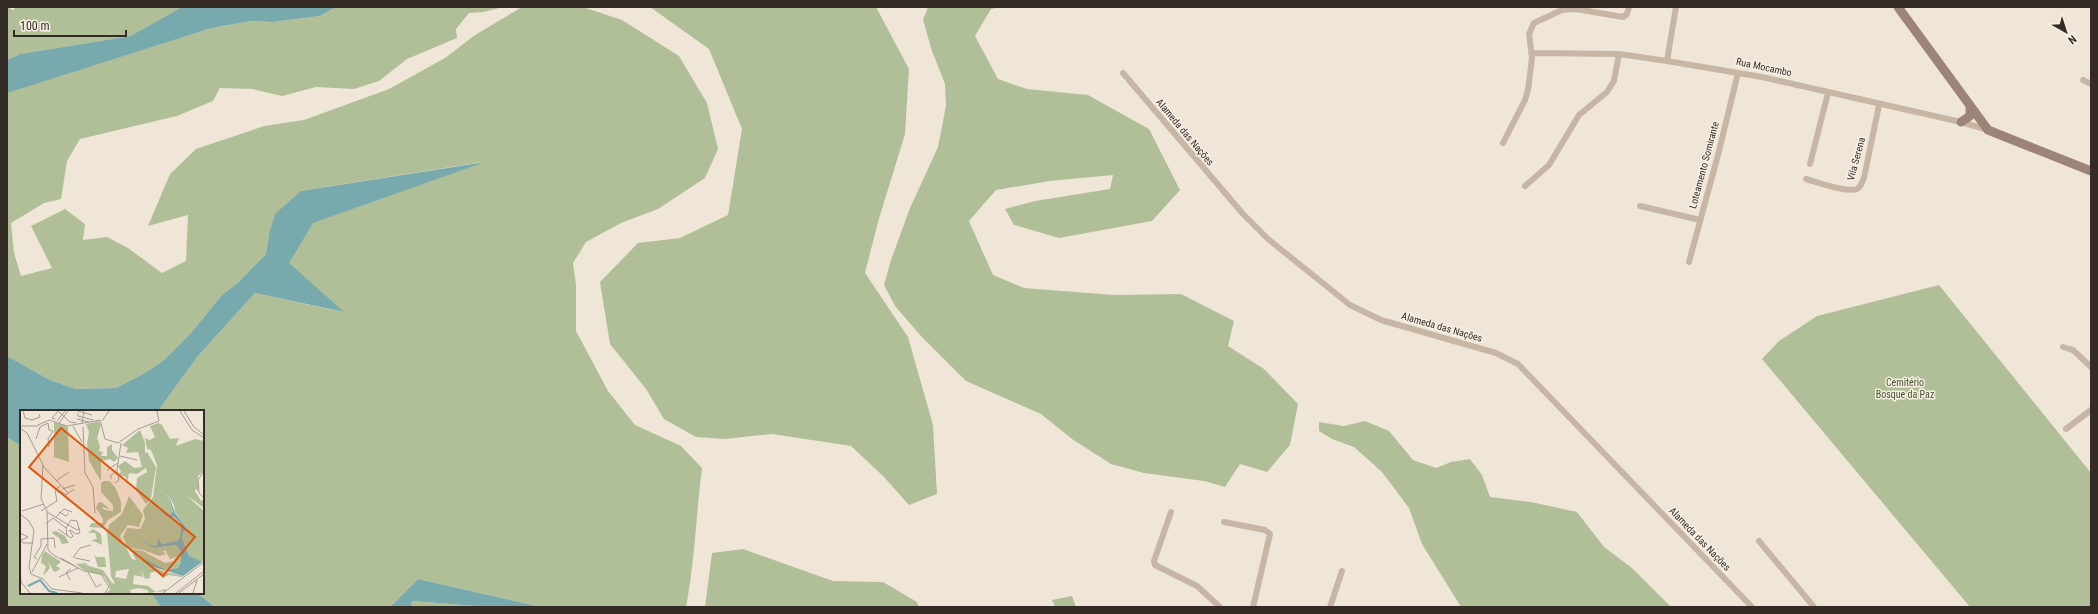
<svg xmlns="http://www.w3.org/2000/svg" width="2098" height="614" font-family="'Roboto Condensed',sans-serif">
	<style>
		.green { fill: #b1bf99 }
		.water { fill: #78a9ad }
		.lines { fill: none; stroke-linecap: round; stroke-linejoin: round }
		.street { stroke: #c8b6a4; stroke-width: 6 }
		.secondary { stroke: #9c8576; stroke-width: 9 }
		.labels { text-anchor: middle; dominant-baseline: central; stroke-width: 3; stroke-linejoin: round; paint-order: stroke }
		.street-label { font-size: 10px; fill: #342b26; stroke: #f8f0e4 }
		.park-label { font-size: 10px; fill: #42512a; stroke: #f8f0e4 }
		.inset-river { fill: none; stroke: #78a9ad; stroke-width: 2 }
		.inset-road { fill: none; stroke: #a59b91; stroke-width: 1 }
		.view { fill: #df570d; fill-opacity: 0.15; stroke: #df570d; stroke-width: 2 }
		.inset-edge { fill: none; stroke: #342b26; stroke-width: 2 }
	</style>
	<rect width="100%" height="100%" fill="#f0e6d8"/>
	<path class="green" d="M7 7 13 10 16 7H182L132 36 20 54 7 60Z
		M336 7H503L484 12 469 13 456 29 457 38 407 59 379 81 354 89 316 87 282 96 252 89 220 88 213 101 177 116 80 139 67 161 61 199 44 203 11 223 14 253 21 276 52 268 31 226 65 209 85 224 83 240 107 237 128 248 162 273 186 261 188 215 148 226 170 174 196 149 264 126 304 120 389 89 445 58 475 35 522 7H583L622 20 679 56 707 103 718 149 705 178 658 209 621 223 586 242 573 263 576 285V331L608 391 635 425 681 446 702 468C696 514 695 561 686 607H541L418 579 390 607H215L197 593H203V411H158L198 356 255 293 343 312 288 263 312 223 482 162 301 191 269 234 266 254 238 284 221 296 191 333 163 361 143 374 116 388 76 389 50 380 7 356 8 92 212 28 251 21 272 22 320 16Z
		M650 7H876L909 69 905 134 878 222 865 273 908 337 933 425 937 494 909 505 883 476 851 446 772 434 725 439 696 437 664 419 646 389 610 344 600 282 638 243 680 238 728 215 742 129 709 49Z
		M928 7H1001L991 9 975 36 998 79 1027 89 1088 95 1149 129 1180 190 1152 221 1059 238 1014 225 1005 209 1035 201 1110 189 1113 175 1050 181 996 190 969 221 993 275 1024 288 1114 295 1181 294 1234 321 1228 346 1264 369 1298 404 1290 445 1267 472 1240 464 1225 487 1204 481 1144 473 1111 464 1072 439 1041 414 966 381 920 335 895 306 884 285 891 260 910 208 938 147 946 106 945 84 932 51 923 20Z
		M1939 285 2091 473V607H1970L1762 359 1779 341 1817 316Z
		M1365 421 1389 431 1413 460 1436 468 1451 462 1470 459 1482 475 1490 497 1531 502 1577 512 1604 547 1632 568 1671 607H1461L1422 544 1409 508 1382 472 1354 447 1332 439 1319 431V422L1344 426Z
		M7 437 21 446V593H151L161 607H7Z
		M743 549 833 581 883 582 917 602 919 607H705L712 553Z
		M1072 596 1076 607H1055L1052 600Z
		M412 601 489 607H411Z"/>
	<path class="water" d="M182 7H336L320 16 272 22 251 21 212 28 7 93V60L20 54 131 36Z
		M485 162 313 223 289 263 344 312 255 293 198 356 158 411H21V446L7 437V356L50 380 76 389 116 388 143 374 163 361 191 333 221 296 238 283 266 254 269 234 275 214 301 191Z
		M418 579 541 607H489L412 601 411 607H390Z
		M151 593H197L215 607H161Z"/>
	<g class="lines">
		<path class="street" d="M1532 53 1619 54 1667 61 1762 77 1961 122 1988 130
			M1667 61 1676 7
			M1123 73 1243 214 1268 239 1350 305 1381 320 1496 353 1518 364 1752 607
			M2083 80 2091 84
			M1503 143 1525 100 1528 90 1532 58 1529 34 1534 23 1562 10 1576 9 1623 17 1627 14 1629 7
			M1810 164 1828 93
			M1806 179C1817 182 1846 193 1857 189 1861 187 1862 182 1864 178L1879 105
			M1525 186 1549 165 1579 115 1607 92 1614 81 1619 54
			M1640 206 1700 220
			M1689 262 1718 155 1738 73
			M2063 347 2073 350 2091 367
			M2066 429 2091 410
			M1171 512 1154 561 1155 565 1197 586 1220 607
			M1224 522 1265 530 1270 534 1253 607
			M1759 541 1814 607
			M1330 607 1342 571"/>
		<path class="secondary" d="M1898 7 1988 130 2091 171
			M1961 122 1970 116V105"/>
	</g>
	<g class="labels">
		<g class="street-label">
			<text transform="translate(1764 67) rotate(12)">Rua Mocambo</text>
			<text transform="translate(1185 132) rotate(50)">Alameda das Nações</text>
			<text transform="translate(1856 159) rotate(-75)">Vila Serena</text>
			<text transform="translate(1704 165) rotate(-75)">Loteamento Somirante</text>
			<text transform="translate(1442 327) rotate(16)">Alameda das Nações</text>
			<text transform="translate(1700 539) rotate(46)">Alameda das Nações</text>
		</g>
		<g class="park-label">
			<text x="1905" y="382">Cemitério<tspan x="1905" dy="12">Bosque da Paz</tspan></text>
		</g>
	</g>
	<g transform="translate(20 410)">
		<rect width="184" height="184" fill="#f0e6d8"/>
		<path d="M79 11 81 15 77 28 80 36 79 41 83 42 81 46H87V37L92 34V40L98 48 94 52 90 49 81 51V71L69 51 67 34 69 22 66 14ZM34 12 48 17 49 52 34 47ZM138 13 142 15 150 29 159 28 156 36 175 29 184 31V61L178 66V81L176 79 175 81 181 91 184 89V98L166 85 184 101V150L182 152 172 150 169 146 162 128 165 116 155 102 154 95 147 83 153 102 148 106 142 100 147 107H153L161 114 160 127 157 131 142 134 138 129V134L135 136 123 132 134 138 156 135 161 142V152L158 158 148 160 123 149 131 156 145 162 163 166 167 163 162 167 149 165 143 168 136 161 130 163V168L125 169 121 159 123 167 114 165 113 174 128 176 136 182 145 179 146 181 128 183V180L118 178 110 180 111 183H86L90 180 89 175 84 166 64 160 56 154 66 153 68 155 62 154 83 160 92 173 95 174 91 166 87 123 89 115 102 104 109 86 123 105 119 117 108 115 100 126 112 149 116 150 110 139 123 141 145 153 154 151 156 147 150 149 145 140 143 142 146 144 139 146 123 140 108 138 103 127 107 118 120 119 125 109 123 100 133 87 137 55 131 40 127 39 125 28 130 30 135 27 130 16ZM109 159 106 169 95 167 96 161ZM120 20 125 33V43L127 42 136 57 131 88 126 94 116 80 117 68 127 62 126 58 117 64 109 63 107 73 106 67 98 64 101 62 98 56 105 51 114 58 122 57 118 42 106 43 108 38 102 35ZM84 71H90L96 79 101 92V102L88 110 83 118 69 117 72 113H83V109L76 98 78 93 81 92 90 99 81 97 85 100 93 101V95L81 82V73ZM73 119 81 124 82 135 71 130 77 129 75 123H68ZM36 121 45 126 49 133 42 134 39 128 33 124 32 122ZM25 141 41 152 36 156 40 158 39 160 34 162 28 151 30 158 23 166 26 156 21 153 22 145ZM74 144 76 147H85L86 157H78Z" fill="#b1bf99" fill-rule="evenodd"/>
		<path d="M146 78 155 103 165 116 162 128 169 146 182 152 163 166 131 156 122 148 147 160 158 158 161 152V142L156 135 134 138 121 131 135 136 138 134V128L142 134 157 131 160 127 161 114 154 107H147L139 98 148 106 153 102Z" fill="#78a9ad"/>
		<path class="inset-river" d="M8 176 20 170 29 181 37 183"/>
		<path class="inset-road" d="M3 1 5 8 12 10 20 7 19 4M58 1 72 5M160 1 172 20 184 28M164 1 174 17 184 25M58 3V6L73 10M35 9 32 8 38 1 50 12 56 13M57 9 69 12M37 11 45 1M82 11 89 1M39 13 48 1M62 13 64 1M0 16H16L29 10 47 16 80 10 85 29 98 33 118 19 139 11 137 1M53 16 62 32M20 17 28 13 29 20 33 21 28 29 29 37M63 17 65 63 73 77 75 103M0 18 7 23 23 55 21 89 27 101 28 140 35 146 64 161 81 164 89 177 85 183M16 29 20 17M100 46 117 50M23 56 48 83M87 60 98 53M184 61 178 70 179 83 184 88M92 69 90 66 97 60 101 33M36 71 49 62M95 73 99 70 97 61M42 79 55 75M37 82 40 81 46 85 54 79M2 101 24 94M21 101 37 91 35 80 40 76M27 102 57 120 60 118M39 102 46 106 49 103M0 104 9 111 14 120 9 157 11 164 23 169 32 179 62 183M36 107 44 99 52 102M26 114 33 108 46 118M38 119 51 128 53 126 49 120M0 123 8 127 1 130 3 133H13M47 125 46 118 51 110 57 111 60 123 56 124 50 120M41 148 55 156M53 148 60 138 71 135M55 148 70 151M17 149 14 147 21 136V129L34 128 35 138M0 157 1 172M12 162 27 134M68 162 76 177 82 174M39 167 58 158M50 170 46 162 51 159M0 171 10 183M143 183 184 152M156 183 184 161M159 183 184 164M173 183 177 170"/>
		<path class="view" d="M41 18 175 127 143 166 9 57Z"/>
		<rect width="184" height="184" class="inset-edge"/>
	</g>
	<rect width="2098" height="614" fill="none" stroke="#342b26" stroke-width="16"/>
	<g transform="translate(2066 32) rotate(141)" stroke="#f8f0e4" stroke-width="3" paint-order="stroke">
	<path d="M0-3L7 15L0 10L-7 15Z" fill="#342b26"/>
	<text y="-6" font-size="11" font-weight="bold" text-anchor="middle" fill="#342b26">N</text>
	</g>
	<path d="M14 30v6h112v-6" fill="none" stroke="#342b26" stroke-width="2"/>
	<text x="20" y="30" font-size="12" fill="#342b26" stroke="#f8f0e4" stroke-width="3" paint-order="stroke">100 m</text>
</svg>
